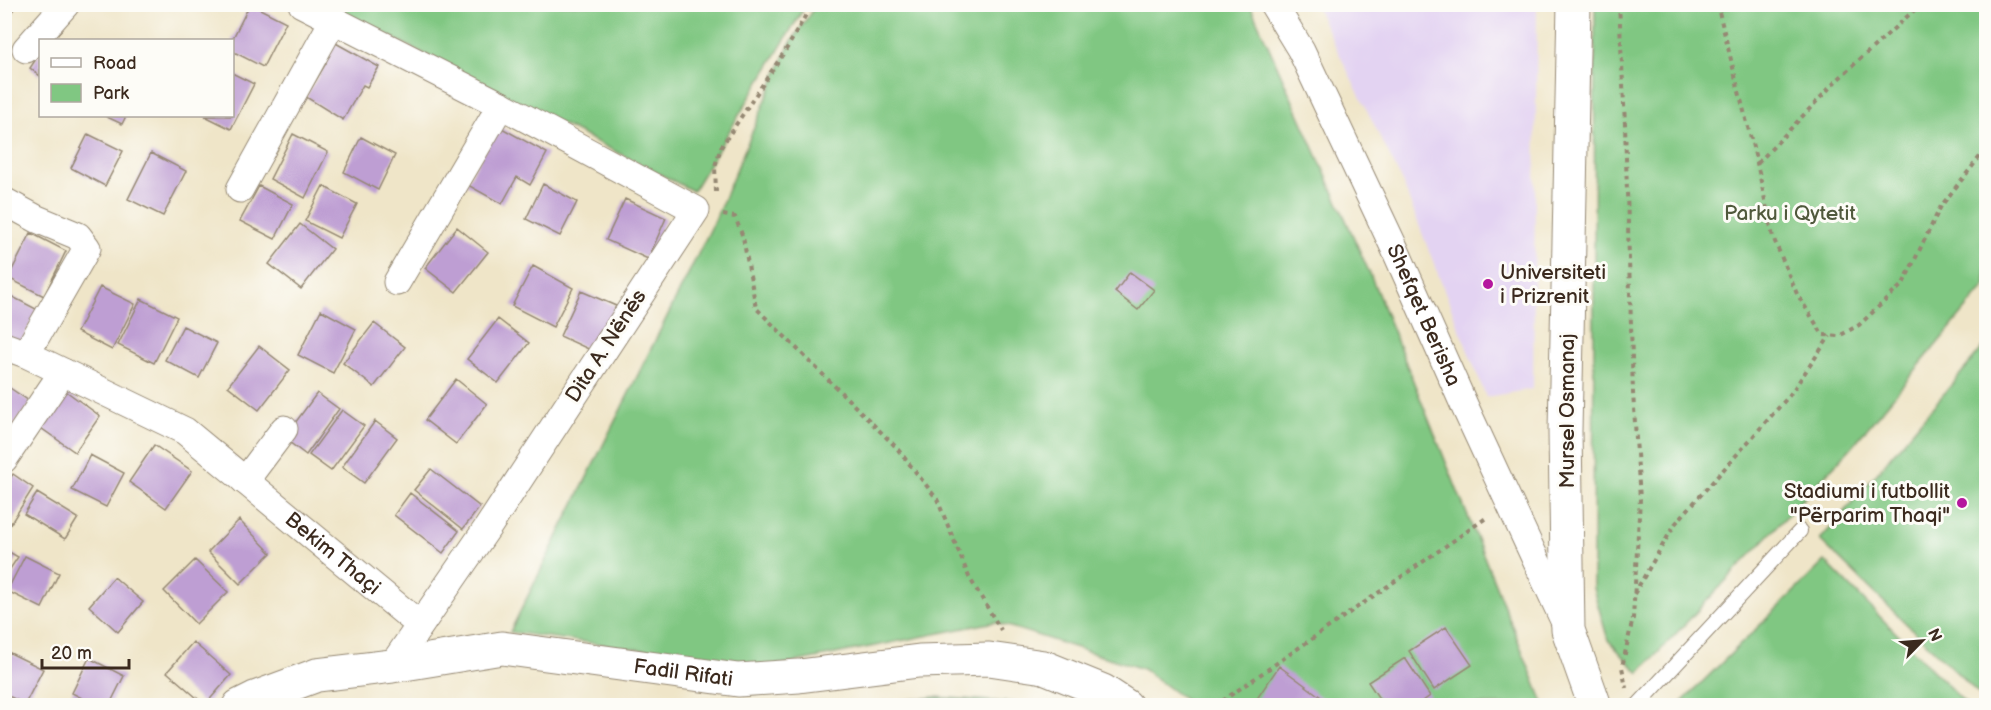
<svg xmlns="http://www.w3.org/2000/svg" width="1991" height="710" font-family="'Balsamiq Sans',sans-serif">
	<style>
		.built { fill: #e3d3f2 }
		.green { fill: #80c782; stroke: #5e7850; stroke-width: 1.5 }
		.forest { fill: #68ac70; stroke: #526b47; stroke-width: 1.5 }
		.building { fill: #be9ed3 }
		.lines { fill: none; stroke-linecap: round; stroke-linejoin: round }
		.service-casing { stroke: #958873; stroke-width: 16 }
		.minor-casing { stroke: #958873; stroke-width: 29 }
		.tertiary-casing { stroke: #958873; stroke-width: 35 }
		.path { stroke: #958873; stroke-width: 4; stroke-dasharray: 4.5 4.5; stroke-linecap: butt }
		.service { stroke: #fff; stroke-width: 14 }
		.minor { stroke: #fff; stroke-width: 27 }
		.tertiary { stroke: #fff; stroke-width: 33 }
		.poi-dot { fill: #b5179e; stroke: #fdfcf7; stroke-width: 2 }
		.labels { text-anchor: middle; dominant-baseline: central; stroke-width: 6; stroke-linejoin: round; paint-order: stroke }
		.park-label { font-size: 21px; fill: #50593c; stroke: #fdfcf7 }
		.poi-label { font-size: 21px; fill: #3b2a1e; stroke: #fdfcf7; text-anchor: start }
		.street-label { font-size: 21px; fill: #3b2a1e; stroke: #fdfcf7 }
	</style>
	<rect width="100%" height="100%" fill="#fdfcf7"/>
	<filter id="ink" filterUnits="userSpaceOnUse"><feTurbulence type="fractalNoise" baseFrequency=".0167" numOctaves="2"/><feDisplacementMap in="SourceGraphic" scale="12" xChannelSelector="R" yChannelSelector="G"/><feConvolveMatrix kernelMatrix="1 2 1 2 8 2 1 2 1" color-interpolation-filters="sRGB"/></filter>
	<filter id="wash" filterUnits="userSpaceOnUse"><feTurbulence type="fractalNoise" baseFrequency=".008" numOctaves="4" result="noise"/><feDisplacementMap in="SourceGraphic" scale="24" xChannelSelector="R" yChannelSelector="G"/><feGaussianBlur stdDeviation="1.35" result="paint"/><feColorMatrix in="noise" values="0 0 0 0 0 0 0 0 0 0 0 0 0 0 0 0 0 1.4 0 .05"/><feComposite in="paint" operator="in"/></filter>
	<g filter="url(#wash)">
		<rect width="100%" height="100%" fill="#efe5c8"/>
		<path class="built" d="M1315 5H1537L1533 389 1486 397 1401 179Z"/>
		<path class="green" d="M328 5H806L693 191Z
			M816 5H1250L1370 274 1544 705H1192L1143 669 995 622 770 667 510 632 715 220 789 45Z
			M1595 5H1986V285L1850 449 1639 673 1608 640 1593 588Z
			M1986 344V701L1820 540Z
			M1825 561 1967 705H1679Z"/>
		<path class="forest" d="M935 697 1032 704 1035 705H858Z"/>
		<g id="blocks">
			<path class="building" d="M4 4H17L8 18 4 15Z
				M250 4 286 22 263 67 232 51V40Z
				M332 41 379 67 367 87 363 85 343 120 306 97 326 63 321 61Z
				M40 53V76L30 68Z
				M232 73 254 84 231 129 205 116H232Z
				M105 116H126L122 124Z
				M498 126 547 153 530 185 517 177 502 204 466 184Z
				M88 134 123 151 105 186 71 168Z
				M293 134 328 152 305 198 270 179Z
				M361 137 395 155 378 190 344 172Z
				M151 153 186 171 163 216 128 199Z
				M543 184 577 202 560 236 526 219Z
				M259 186 293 204 275 239 240 221Z
				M323 186 357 204 339 238 305 221Z
				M625 199 666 218 648 259 606 240Z
				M300 224 332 249 301 289 269 264Z
				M4 225 11 228 5 244H4Z
				M457 227 488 252 456 292 425 268Z
				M31 233 66 251 44 296 8 278Z
				M533 266 573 288 553 327 512 306Z
				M1130 272 1154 290 1138 310 1115 292Z
				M100 287 135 304 112 350 77 332Z
				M581 291 616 306 595 352 560 336Z
				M5 293 38 310 20 345 5 337Z
				M141 299 177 317 154 363 118 345Z
				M321 310 356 329 333 373 298 355Z
				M498 319 529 343 498 383 467 359Z
				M374 323 405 347 374 387 343 363Z
				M183 326 217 343 199 378 165 360Z
				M259 346 290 370 259 410 228 386Z
				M456 379 487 404 456 444 425 420Z
				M4 384 32 403 4 437Z
				M63 389 100 416 75 452 38 426Z
				M317 393 339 409 306 455 284 438Z
				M342 410 364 426 331 471 309 455Z
				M375 421 397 438 364 483 342 467Z
				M154 445 192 471 166 508 129 482Z
				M90 455 124 473 106 507 72 490Z
				M431 469 480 507 463 529 414 490Z
				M13 474 33 488 8 528 4 525V487Z
				M37 493 78 518 65 539 24 514Z
				M410 493 459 531 443 553 394 515Z
				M239 520 271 553 240 584 208 552Z
				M4 549 18 557 4 578Z
				M25 556 59 573 42 608 7 591Z
				M195 560 228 592 196 624 164 591Z
				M114 577 143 602 118 632 89 606Z
				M1446 627 1472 665 1434 690 1409 651Z
				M193 642 231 675 205 705 167 672Z
				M8 652 43 669 25 704 4 694V659Z
				M89 658 124 676 109 706H97L72 693Z
				M1405 658 1430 696 1416 706H1384L1368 682Z
				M1279 666 1333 706H1252Z"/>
		</g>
	</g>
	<g filter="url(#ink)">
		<use href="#blocks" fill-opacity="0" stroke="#958873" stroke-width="1.5"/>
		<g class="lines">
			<defs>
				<path id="service" d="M1637 706 1800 531"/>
				<g id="minor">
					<path d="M302 4 501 105 696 210 488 527 392 666"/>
					<path id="s1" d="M1273 4 1301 50 1394 247 1465 407 1567 627"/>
					<path d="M26 49 66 4"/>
					<path d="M240 189 333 21"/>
					<path d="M4 201 37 219 78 236 87 248 26 354"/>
					<path d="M397 282 501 105"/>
					<path id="s2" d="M4 346 26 354 185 431 420 625"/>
					<path d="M4 459 63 372"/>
					<path d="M245 481 284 429"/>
				</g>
				<g id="tertiary">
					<path d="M1574 4 1565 431 1568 630 1595 706"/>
					<path id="s3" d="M239 706 255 698 317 675 392 666 502 648 738 680 799 676 919 661 989 659 1044 667 1103 691 1126 706"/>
				</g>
			</defs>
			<use href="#service" class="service-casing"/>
			<use href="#minor" class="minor-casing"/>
			<use href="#tertiary" class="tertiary-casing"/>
			<path class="path" d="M1619 4 1625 124 1633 393 1640 499 1633 618 1622 667 1626 688
				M1717 4 1757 163 1773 237 1797 294 1823 335 1839 336 1859 325 1903 284 1941 206 1986 149
				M1758 163 1836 81 1921 4
				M716 192 715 166 721 147 789 45 812 4
				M723 215 735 217 743 237 756 308 896 447 937 499 969 577 1001 630
				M1634 594 1675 524 1789 396 1830 336
				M1215 706 1486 518"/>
			<use href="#service" class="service"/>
			<use href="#minor" class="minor"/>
			<use href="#tertiary" class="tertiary"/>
		</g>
	</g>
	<g class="poi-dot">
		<circle cx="1488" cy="284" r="6"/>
		<circle cx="1962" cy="503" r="6"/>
	</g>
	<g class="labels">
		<g class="park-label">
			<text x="1790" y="213">Parku i Qytetit</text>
		</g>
		<g class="poi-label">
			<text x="1500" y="272">Universiteti<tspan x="1500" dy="24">i Prizrenit</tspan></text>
			<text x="1950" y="491" text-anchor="end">Stadiumi i futbollit<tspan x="1950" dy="24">"Përparim Thaqi"</tspan></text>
		</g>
		<g class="street-label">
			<text stroke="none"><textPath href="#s1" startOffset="346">Shefqet Berisha</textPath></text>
			<text transform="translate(606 346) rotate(-57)">Dita A. Nënës</text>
			<text transform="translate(1567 411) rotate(-90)">Mursel Osmanaj</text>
			<text stroke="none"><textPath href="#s2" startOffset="392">Bekim Thaçi</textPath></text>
			<text stroke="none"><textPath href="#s3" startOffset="454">Fadil Rifati</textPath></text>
		</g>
	</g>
	<rect width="1991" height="710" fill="none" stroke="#fdfcf7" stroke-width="24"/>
	<rect x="39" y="39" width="195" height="78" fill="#fdfcf7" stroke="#afa8a0" stroke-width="1.5"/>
	<rect x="51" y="58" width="30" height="9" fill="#ffffff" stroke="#afa8a0" stroke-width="1.5"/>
	<text x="93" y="69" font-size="18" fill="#3b2a1e">Road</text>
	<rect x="51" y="84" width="30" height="18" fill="#80c782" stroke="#afa8a0" stroke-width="1.5"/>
	<text x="93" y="99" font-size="18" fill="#3b2a1e">Park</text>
	<g transform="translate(1922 641) rotate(65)" stroke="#fdfcf7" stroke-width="4.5" paint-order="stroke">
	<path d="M0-4.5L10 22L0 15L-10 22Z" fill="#3b2a1e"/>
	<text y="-9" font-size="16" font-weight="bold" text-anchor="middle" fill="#3b2a1e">N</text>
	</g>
	<path d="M42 659v9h87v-9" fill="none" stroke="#3b2a1e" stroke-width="3"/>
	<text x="51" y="659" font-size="18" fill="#3b2a1e" stroke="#fdfcf7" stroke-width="4.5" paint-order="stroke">20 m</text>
</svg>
